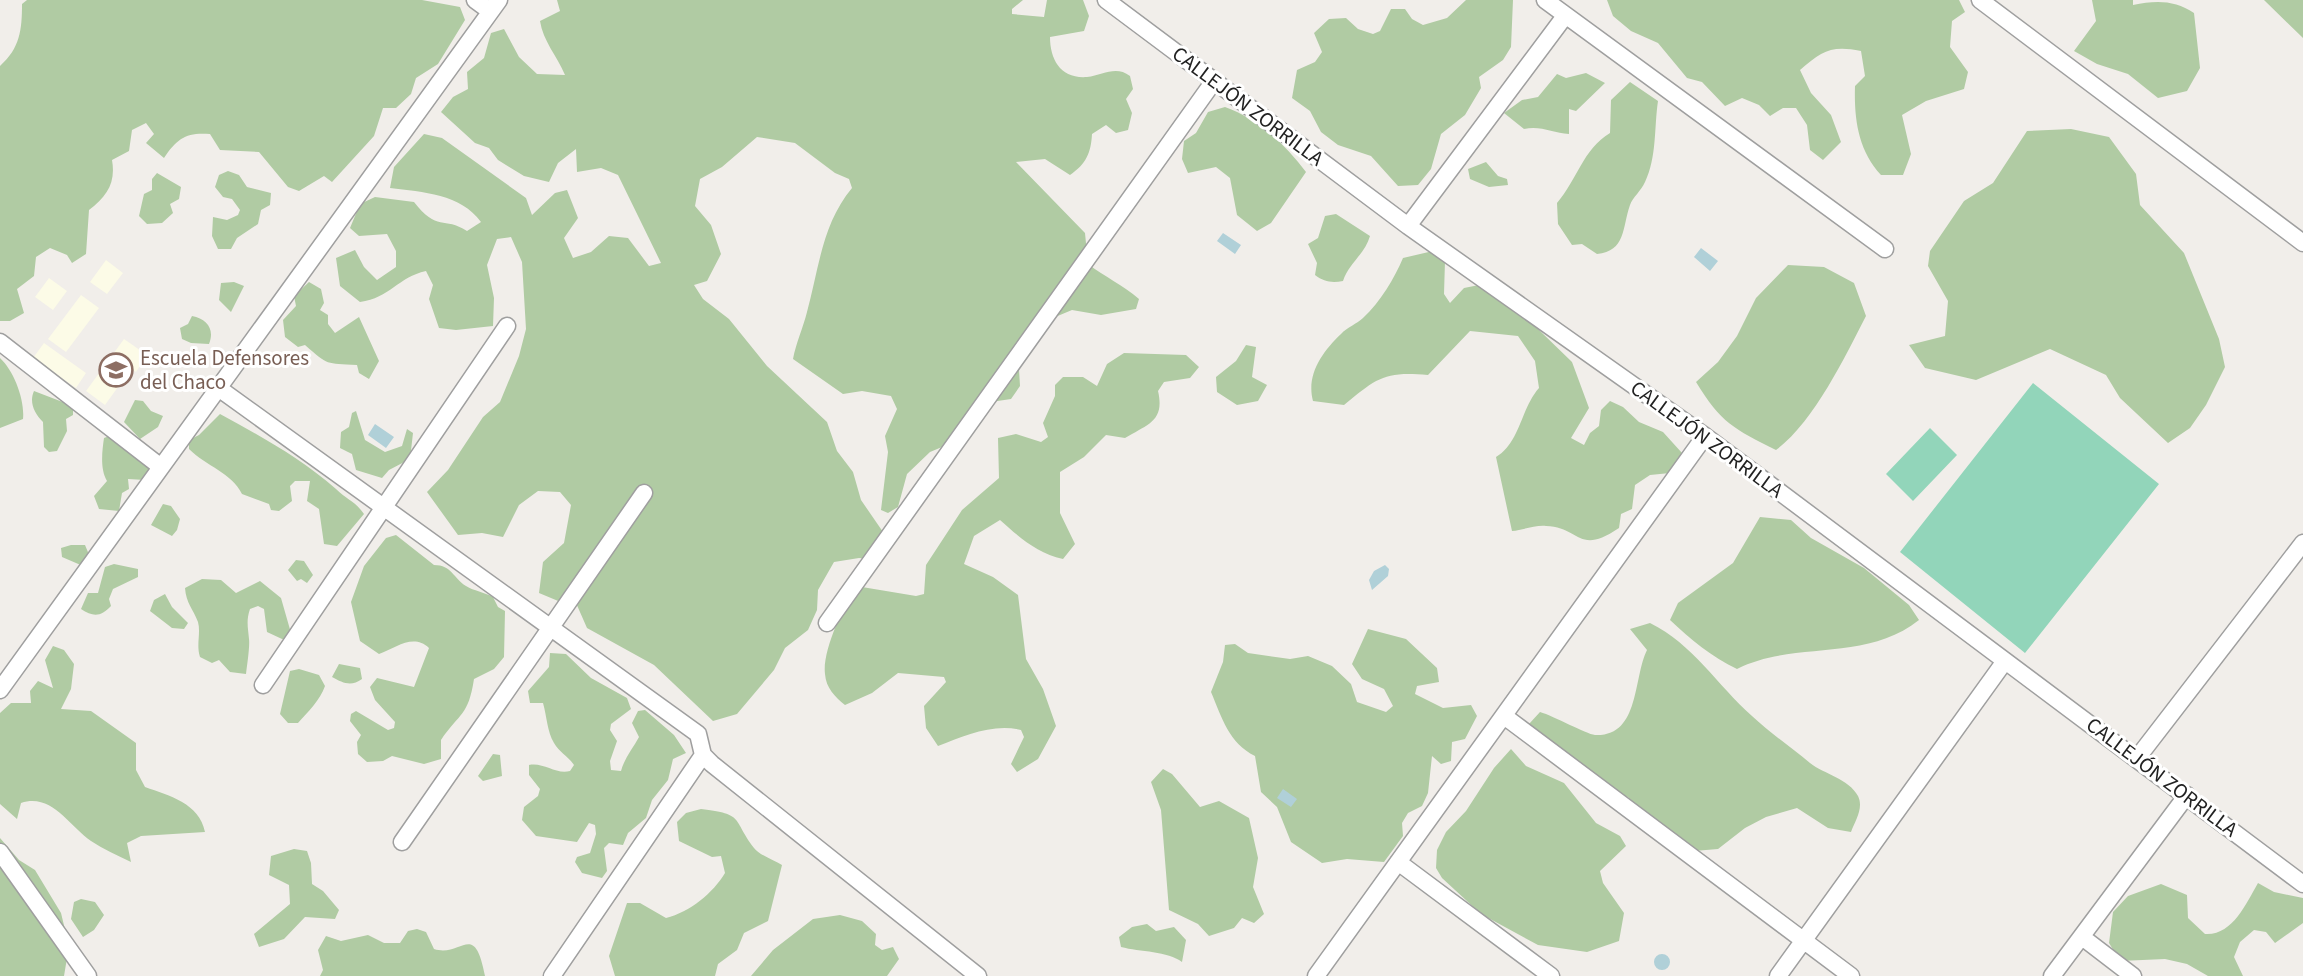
<svg xmlns="http://www.w3.org/2000/svg" width="2303" height="976" font-family="'Source Sans 3',sans-serif">
	<style>
		.education { fill: #fcfbe7 }
		.forest { fill: #b0cba3 }
		.pitch { fill: #92d5ba }
		.water { fill: #b0d0d8 }
		.lines { fill: none; stroke-linecap: round; stroke-linejoin: round }
		.minor-casing { stroke: #9f9f9f; stroke-width: 19 }
		.minor { stroke: #fff; stroke-width: 16 }
		.labels { text-anchor: middle; dominant-baseline: central; stroke-width: 6; stroke-linejoin: round; paint-order: stroke }
		.street-label { font-size: 21px; fill: #222; stroke: #fff }
		.education-label { font-size: 21px; fill: #785e54; stroke: #fff; text-anchor: start }
	</style>
	<rect width="100%" height="100%" fill="#f1eeea"/>
	<path class="education" d="M106 260 123 273 107 294 90 282Z
		M49 278 67 291 53 310 35 297Z
		M81 295 99 308 66 352 48 339Z
		M124 339 147 355 136 372 131 369 105 405 86 391Z
		M44 343 86 373 76 388 33 358Z"/>
	<path class="forest" d="M27 0H422L460 7 465 20 438 64 416 78 411 94 396 108H383L374 136 332 182 324 176 299 191 288 187 259 152 220 150 210 134C187 132 177 138 164 158L146 143 154 134 146 123 132 130 129 151 112 160C116 183 107 196 89 210L86 254 72 263 67 255 50 248 36 257 34 276 17 289 24 313 10 321H0V66C20 48 22 30 22 4Z
		M557 0H1023L1012 9V14L1044 17 1047 0H1083L1089 16 1084 31 1050 37C1050 60 1061 79 1087 77 1103 75 1116 65 1130 76L1133 89 1126 99 1132 113 1128 130 1116 133 1106 125 1092 134C1091 153 1086 164 1070 175L1045 159 1016 162 1085 233 1088 264C1105 277 1123 285 1139 299L1136 309 1101 315 1072 310 1036 325 1018 353 1020 386 1011 399 984 403 966 437 930 452 907 474 898 507 888 513 881 510 888 452 885 436 897 409 891 396 862 391 843 394 793 359C796 343 803 328 807 312 819 268 822 224 852 188L849 179 835 173 795 143 757 137 722 167 700 179 695 206 711 225 721 254 707 281 694 285 703 299 729 319 767 366 827 422 837 451 853 472 861 500 883 532 879 560 859 558 834 562 818 590 817 610 808 630 785 648 774 670 737 714 713 721 654 665 587 628 576 603H563L539 593 543 562 564 543 571 505 560 492 538 491 519 505 503 537 482 533 458 535 427 492 448 470 483 417 500 402 519 356 526 329 522 262 511 237 497 239 487 265 494 298 493 326 456 330 439 328 429 299 433 285 426 271C398 277 390 298 360 302L340 286 336 258 355 250 364 267 377 280 396 267V251L387 234 359 236 350 228 360 204 375 197 414 202C437 232 444 216 467 231L481 222C461 194 423 192 390 188L394 167 424 134 442 138 526 198 532 215 555 193 567 190 578 218 564 238 573 258 591 252 609 236 628 238 649 266 661 263 618 175 601 168 577 172 576 149 558 163 549 182 524 176 498 160 489 148 475 143 441 112 453 97 468 89 467 72 484 58 491 33 504 29 519 57 537 74 565 75C557 56 543 41 540 21L560 11Z
		M1466 0H1513L1511 47 1503 60 1479 77 1481 88 1465 115 1441 134 1431 169 1418 185 1398 186 1371 156 1338 145 1321 132 1310 111 1292 98 1297 70 1315 62 1322 52 1314 33 1329 19 1346 18 1358 29 1373 34 1380 31 1391 9H1405L1412 19 1423 25 1447 18Z
		M1607 0H1959L1965 12 1952 21 1950 47 1968 72 1964 89 1926 101 1902 115 1911 154 1903 175H1881C1858 150 1854 119 1855 86L1865 76 1861 51C1831 45 1822 51 1800 70L1811 93 1831 115 1841 142 1823 160 1810 150 1807 125 1796 108H1783L1770 116 1759 105 1742 98 1725 106 1702 82 1687 78 1658 43 1631 31 1613 16Z
		M2092 0H2133V5C2156 0 2175 0 2194 13L2200 68 2187 91 2158 98 2128 74 2097 64 2074 51 2096 21Z
		M2264 0H2303V38Z
		M1586 73 1605 83 1576 111 1569 109V134C1553 133 1540 125 1524 129L1504 113 1522 100 1538 97 1557 74 1566 78Z
		M1630 82 1658 101C1654 128 1657 157 1645 182 1641 191 1633 197 1630 205 1622 228 1626 251 1597 254L1582 244 1572 245 1558 224 1557 203C1577 180 1583 149 1610 133L1611 100Z
		M1225 107C1258 119 1285 144 1306 172L1271 223 1257 231 1237 215 1230 178 1216 167 1188 173 1182 159 1184 141 1196 133 1208 112Z
		M2071 129 2109 137 2136 174 2140 205 2184 253 2219 339 2225 367 2206 405 2190 428 2168 443 2120 398 2106 375 2050 349 1976 380 1925 368 1909 345 1945 336 1948 301 1928 266 1930 251 1964 201 1993 183 2027 131Z
		M1486 162 1498 176 1507 179 1508 185 1489 187 1470 179 1468 169Z
		M228 171 239 175 247 187 271 193 270 205 261 210 258 224 237 238 231 249H218L212 236 213 217 227 220 238 215 240 210 232 199 223 197 215 187 219 175Z
		M157 173 181 187 179 199 170 204 173 213 162 223 147 224 139 216 144 194 152 190V179Z
		M1336 214 1370 236C1365 254 1349 263 1343 281 1332 283 1324 282 1315 275L1317 263 1308 244 1318 238 1325 216Z
		M1433 251 1445 261 1444 294 1450 303 1464 288 1479 285 1538 329 1572 362 1589 408 1571 438 1584 445 1590 433 1599 426 1601 410 1610 401 1623 407 1639 422 1663 432 1682 453 1670 473 1650 475 1635 485 1632 509 1621 514 1619 528C1578 556 1580 527 1546 526 1535 525 1523 530 1512 531L1496 457C1520 443 1521 408 1539 388L1535 361 1518 336 1470 331 1428 375C1384 371 1377 378 1344 405L1313 401C1306 375 1322 352 1341 334 1347 327 1357 324 1363 318 1381 301 1394 279 1403 258Z
		M1788 265 1824 267 1854 283 1866 316C1845 357 1813 423 1776 450 1734 429 1721 423 1696 382L1718 362 1737 336 1756 298Z
		M234 282 244 286 231 312 219 300 221 283Z
		M309 282 321 289 324 303 320 310 328 315V324L335 333 359 317 379 361 369 379 359 373 357 365C325 363 329 366 305 345L298 347 285 337 283 320 296 306 294 296Z
		M192 316C207 319 215 329 209 344L191 343 182 339 180 328 188 324Z
		M1246 345 1256 347 1252 377 1267 385 1258 401 1237 405 1217 392 1216 377 1236 361Z
		M1124 353 1186 355 1199 367 1190 378 1164 382 1158 391C1165 421 1148 424 1125 438L1106 435 1084 457 1060 472V513L1075 544 1063 559C1037 553 1020 538 1000 520L974 536 964 564 993 577 1018 595 1026 659 1043 689 1056 726 1038 759 1017 772 1011 764 1024 737 1021 730C993 723 964 736 938 746L926 728 924 706 946 682 944 677 898 673 872 693 845 705C835 697 826 688 825 674 822 651 844 605 856 586L916 596 924 594 926 565 962 510 999 478 998 438 1016 434 1041 442 1048 437 1043 423 1055 396V385L1063 377H1083L1097 386 1107 364Z
		M0 358C14 371 25 400 23 419L0 428Z
		M34 391 73 406V415L66 419 67 431 57 451 49 452 44 447 43 422C34 413 29 402 34 391Z
		M135 400 143 401 151 411 163 416 158 427 140 439 124 422Z
		M356 411 365 440 385 452 402 446 407 429 413 433 410 459 389 470 382 478 356 470 352 454 340 448 341 432 349 427 352 413Z
		M220 414C262 437 299 457 336 489 347 500 354 500 364 514L337 546 324 544 319 509 307 501 310 481H295L290 486 292 501 279 511 271 510 269 504 242 494C232 473 206 466 189 449V440L199 435Z
		M112 435C135 457 121 448 150 448 157 460 152 470 145 480L128 479 129 489 122 493 119 511 99 509 94 496 107 481C100 469 102 452 104 438Z
		M163 504 171 506 180 519 177 530 172 536 151 525Z
		M1760 517 1791 520 1811 538 1864 568 1909 605 1919 620C1865 663 1793 640 1737 669 1712 657 1690 639 1670 620L1678 603 1733 563Z
		M396 535 434 565C452 565 453 578 466 586 474 591 484 592 493 597L498 607 505 611 504 657 494 669 474 679C468 717 460 712 441 740V759L424 764 392 756 383 761 367 762 358 754 357 742 361 735 350 721 351 714 356 711 388 730 394 728 395 722 375 700 370 687 377 678 414 687 429 648C413 633 396 648 379 654L360 641 351 602 364 566 386 538Z
		M71 545H85L90 557 83 566 62 557 61 548Z
		M296 560 304 561 313 575 307 583 301 579 297 581 288 570Z
		M114 564 138 569V577L113 589 109 599 111 606C101 617 93 617 81 609L88 593H98L105 567Z
		M202 579 221 580 236 593 260 581 281 598 293 640 282 639 267 632 264 609 258 606 250 609C246 621 248 627 249 639 250 646 247 666 246 674L230 672 219 660 212 663 200 657C196 645 201 633 198 622 193 609 186 603 185 588Z
		M165 594 172 607 188 623 184 629 172 628 150 611 154 600Z
		M1650 623C1693 644 1717 685 1752 716 1770 733 1791 747 1810 763 1824 774 1849 779 1858 796 1864 808 1855 821 1851 832L1828 828 1797 808 1766 817 1745 828 1718 849 1694 851 1646 817 1628 797 1604 792 1531 734 1529 724 1540 712C1554 716 1586 734 1595 735 1640 737 1633 678 1647 650L1630 629Z
		M1368 629 1406 639 1437 668 1439 682 1417 686 1415 694 1443 708 1471 705 1477 716 1465 739 1452 742 1451 761 1441 764 1432 756 1428 793 1422 806 1408 813 1402 823 1403 836 1384 862 1347 859 1322 863 1291 842 1277 807 1261 792 1255 756C1229 743 1222 718 1211 692L1223 662 1225 645 1235 644 1248 653 1290 659 1308 656 1332 666 1351 684 1357 702 1386 712 1393 706 1384 689 1362 679 1352 664Z
		M53 646 64 650 74 664 71 689 61 709 91 711 136 743V770L145 787C170 796 199 803 205 832L141 836 127 843 131 862C117 855 103 849 91 841 68 825 52 793 21 803L17 819 0 804V713L11 703H31L30 691 38 681 53 688 45 660Z
		M550 653 566 654 591 678 627 698 631 709 611 724 610 730 617 741 610 761 611 770 621 771C624 759 633 748 639 737L632 723 638 711 645 710 674 735 686 753 673 759 668 780 652 800 646 818 628 833 623 845 609 843 604 848 607 871 602 878 582 873 575 862 577 857 590 853 596 834 595 825 589 823 577 842 536 836 522 820 524 807 538 796 540 789 529 775V765C544 762 556 775 570 771L574 765C568 756 559 752 554 743 547 731 547 717 543 703H530L528 691 549 667Z
		M339 664 360 668 362 679C351 687 343 683 332 677Z
		M299 669 319 675 325 686C320 700 308 712 298 723H288L280 714 290 671Z
		M1511 749 1526 766 1564 783 1596 823 1620 836 1626 846 1600 871 1603 883 1624 913 1619 941 1587 952 1538 945 1481 914 1442 878 1436 868 1437 850 1446 832 1466 811 1494 768Z
		M493 754 500 755 502 776 483 781 478 776Z
		M1163 769 1172 774 1200 807 1219 801 1249 818 1258 858 1253 887 1264 914 1254 923 1242 918 1234 928 1209 936 1198 924 1169 910 1161 810 1151 782Z
		M701 809C745 814 732 819 754 848 759 855 774 860 782 865L768 921 744 933 737 950 718 964 715 976H615L609 956 627 903H640L666 918C690 912 713 893 725 873L721 856 712 857 679 841 677 822 686 813Z
		M0 838 19 860 35 870 61 913 69 946 64 976H0Z
		M294 849 307 851 311 863 312 884 323 891 339 910 335 919 305 917 284 939 259 947 254 934 290 904 289 885 269 875 271 856Z
		M2258 883 2274 892 2303 898V923L2275 943 2266 932 2254 930 2240 942 2234 957 2243 976H2208L2187 964 2165 959 2120 961 2109 943 2113 912 2128 896 2161 884 2187 895 2188 918 2205 934C2232 936 2246 904 2258 883Z
		M81 899 95 902 104 915 94 930 83 937 71 919 74 902Z
		M840 915 862 921 876 934 875 945 882 950 893 947 899 959 887 976H751L773 950 813 919Z
		M1147 924 1156 931 1174 927 1186 940 1182 962C1168 951 1140 952 1121 947L1119 937 1132 927Z
		M417 929 426 932 434 949C462 958 474 919 485 976H320L323 970 318 950 326 936 341 941 368 935 384 943H400L408 931Z"/>
	<path class="pitch" d="M2033 383 2159 484 2025 653 1900 552Z
		M1930 428 1957 455 1913 501 1886 474Z"/>
	<path class="water" d="M1223 233 1241 245 1235 254 1217 241Z
		M1701 248 1718 261 1710 271 1694 257Z
		M375 424 394 437 386 448 368 435Z
		M1385 565 1389 569 1388 576 1372 590 1369 580 1374 571Z
		M1283 789 1297 799 1291 807 1277 798Z
		M1654 962a8 8 0 1 1 16 0a8 8 0 1 1-16 0Z"/>
	<g class="lines">
		<defs>
			<path id="minor" d="M475 0 490 11
				M1106 0 1408 226 1705 436 2303 884
				M1545 0 1885 249
				M1980 0 2303 243
				M1408 226 1565 16
				M0 342 161 467
				M217 387 698 734 703 755 712 764 978 976
				M827 623 1214 81
				M263 685 507 326
				M0 690 499 0
				M1504 716 1851 976
				M2138 757 2303 543
				M402 842 644 493
				M0 852 88 976
				M1398 862 1551 976
				M2082 937 2133 976
				M552 976 703 755
				M1316 976 1705 436
				M1778 976 2005 661
				M2052 976 2187 795"/>
		</defs>
		<use href="#minor" class="minor-casing"/>
		<use href="#minor" class="minor"/>
	</g>
	<defs>
		<symbol id="school-ring" viewBox="-11 -11 22 22"><circle r="9.5" fill="#fff" stroke="#8d6e63" stroke-width="1.5"/><path d="M0-5L7-2L0 1L-7-2ZM-4 1L0 2.5L4 1V4Q0 6-4 4Z" fill="#8d6e63"/></symbol>
	</defs>
	<g fill-rule="evenodd">
		<use href="#school-ring" x="97" y="351" width="38" height="38"/>
	</g>
	<g class="labels">
		<g class="street-label">
			<text transform="translate(1248 106) rotate(37)">CALLEJÓN ZORRILLA</text>
			<text transform="translate(1707 439) rotate(36)">CALLEJÓN ZORRILLA</text>
			<text transform="translate(2162 777) rotate(37)">CALLEJÓN ZORRILLA</text>
		</g>
		<g class="education-label">
			<text x="140" y="358">Escuela Defensores<tspan x="140" dy="24">del Chaco</tspan></text>
		</g>
	</g>
</svg>
